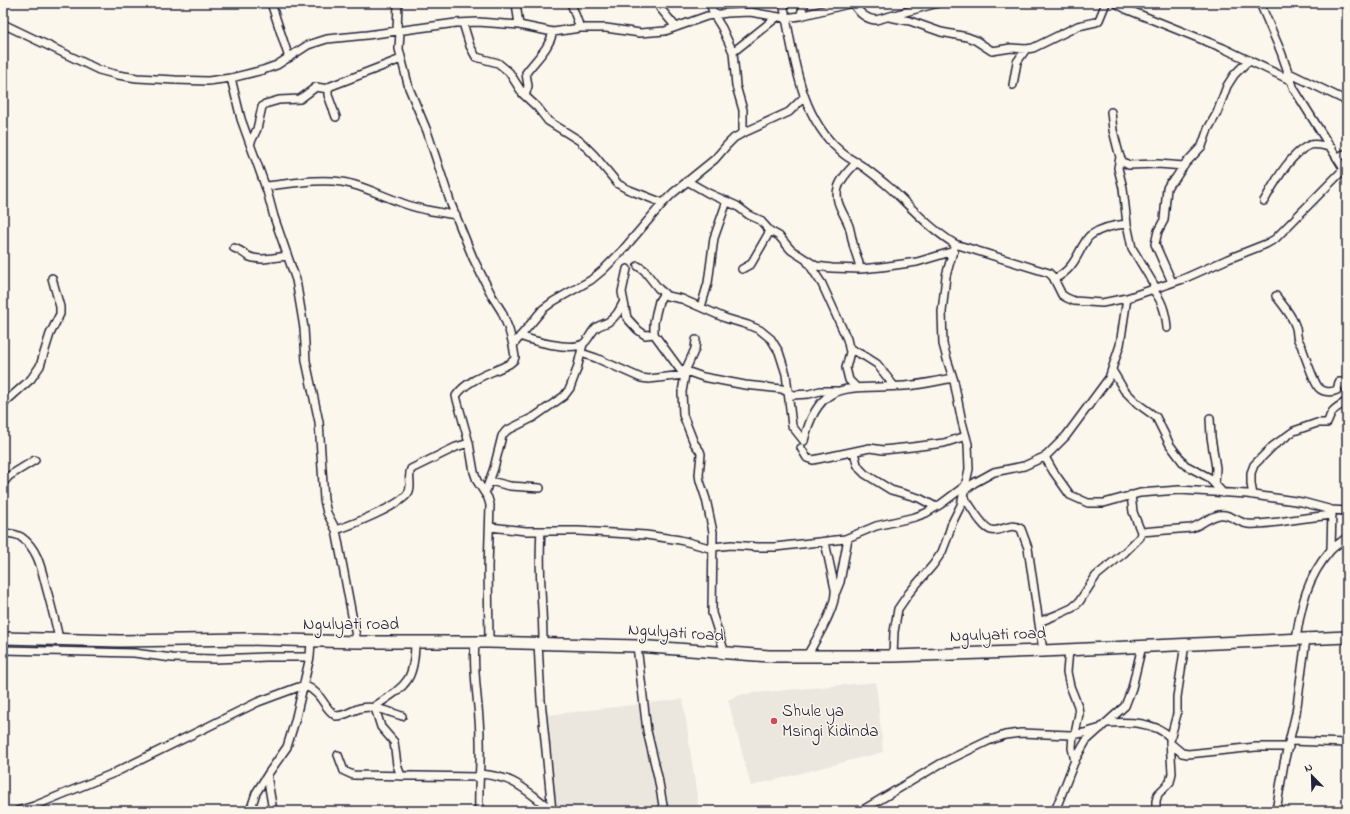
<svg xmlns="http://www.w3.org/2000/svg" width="1350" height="814" font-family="'Indie Flower',sans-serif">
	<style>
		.built { fill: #ebe7df }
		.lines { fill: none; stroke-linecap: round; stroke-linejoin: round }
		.minor-casing { stroke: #22223b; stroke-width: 10 }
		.secondary-casing { stroke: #22223b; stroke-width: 14 }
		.minor { stroke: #fbf7ec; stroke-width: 7 }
		.secondary { stroke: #fbf7ec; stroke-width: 11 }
		.poi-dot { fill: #d1495b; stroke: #fbf7ec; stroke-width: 1.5 }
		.labels { text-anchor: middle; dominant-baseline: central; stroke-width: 3; stroke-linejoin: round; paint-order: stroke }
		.street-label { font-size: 17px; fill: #22223b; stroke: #fbf7ec }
		.poi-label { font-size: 17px; fill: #22223b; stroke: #fbf7ec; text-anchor: start }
	</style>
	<rect width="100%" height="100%" fill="#fbf7ec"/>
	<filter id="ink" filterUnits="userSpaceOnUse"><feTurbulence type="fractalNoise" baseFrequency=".025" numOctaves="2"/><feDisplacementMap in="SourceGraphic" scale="8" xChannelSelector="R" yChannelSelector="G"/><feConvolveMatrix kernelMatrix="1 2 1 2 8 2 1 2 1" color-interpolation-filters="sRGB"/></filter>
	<g filter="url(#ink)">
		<path class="built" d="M876 682 883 752 751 786 728 700 743 694Z
			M683 699 699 811H548L539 716Z"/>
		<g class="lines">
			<defs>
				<path id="minor" d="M271 3 289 58
					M516 3 519 25
					M571 3 580 28
					M659 3 660 8 676 27
					M710 3 714 15 722 28 733 52 736 86 743 110V133
					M783 3C794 54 798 114 840 151 847 158 857 162 865 168 873 174 881 180 889 187 910 206 930 229 955 244L1049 273 1053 277 1062 295 1067 298 1074 301 1102 303 1127 298 1183 279 1228 259 1266 244 1275 239 1344 169
					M853 3C858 12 865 19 876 20L938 3
					M1116 3 1126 9 1223 48 1290 80
					M1260 3 1281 52 1294 89 1347 174
					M800 16 805 3
					M889 17 910 21 941 32 967 37 975 40 992 51 1011 48 1026 49 1033 48 1078 26 1096 22 1099 20 1106 3
					M463 23 470 46 476 57 498 63 509 72 523 94 538 108 548 121 580 141 594 155 618 184 627 189 663 203
					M3 24 99 70 118 75 137 78 175 80 208 81 231 78 263 70 277 65 308 45 327 39 367 35 456 23 478 22 519 25 553 32 580 28H606L640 33 665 31 707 16 727 13 750 12 785 18 800 16 852 3
					M397 31 398 3
					M400 31 399 49 409 88 427 131 451 204 473 258 492 296 502 312 509 330 513 345 515 357 514 360 509 364C492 373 467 379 456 396L469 443 474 472 477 481 488 498 490 505 488 567 489 642
					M733 52 777 17
					M1287 72 1347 101
					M231 78 241 119 267 191 274 217 296 280 304 328 306 361 319 422 324 500 327 513 336 530 357 642
					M1013 85 1017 62 1026 49
					M525 96 528 86 526 73C536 59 549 49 553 32
					M1111 112 1113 130 1117 146 1120 157 1123 162 1129 165 1158 164 1184 166
					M336 117 328 95V88L331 86 401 59
					M250 144 257 129 262 107 265 104 279 100 300 99 316 87 328 89
					M1120 157 1118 168 1123 188 1127 224 1132 248 1156 288
					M1337 157 1347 153
					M857 162C850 169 841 178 838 188 834 202 844 213 849 226 851 233 852 240 854 248 856 255 859 260 860 269
					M687 181 708 193 737 206 749 215 760 220 770 231 779 236 791 250 816 266 832 268 860 269 881 267 917 262 954 251
					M265 186C290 184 316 178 342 182 361 185 378 194 397 201 416 209 436 212 456 215
					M1264 201C1274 184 1291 152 1310 145 1318 143 1325 146 1332 148
					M234 248C240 250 243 253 248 256 259 262 276 257 287 256
					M807 261 822 284 847 339 850 352 846 368 849 380 856 387
					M638 266 644 270 658 288 667 296 682 299 725 318 748 325 760 330 771 339 779 352 786 374 792 426 804 441
					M627 269 622 292 627 318 638 330 645 335 654 334
					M742 269 751 264 770 231
					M1054 279C1069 272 1075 261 1082 247 1085 243 1087 237 1091 235 1102 227 1114 225 1127 224
					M1172 282 1155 244 1158 231 1164 220 1167 188 1170 183 1175 179 1185 164 1202 146 1208 129 1217 113 1227 86 1234 75 1249 60
					M1152 289C1162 299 1166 314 1167 328
					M1276 296C1283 305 1291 314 1295 325 1299 334 1294 336 1301 345 1304 353 1314 383 1319 388 1323 392 1331 393 1337 390L1339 382H1341L1345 385 1347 392
					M701 307 708 283 714 238 727 201
					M520 336C533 341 570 351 583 344 589 340 591 331 597 327 600 325 604 324 608 322 616 317 619 311 623 303
					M696 340 695 349 686 369 682 392 683 415 694 443 700 451 701 454 699 475 700 481 706 499 713 532 712 613 725 653
					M513 345 543 309 554 301 591 280 603 270 622 251 663 203 673 193 715 159 727 145 734 138 743 133 789 112 804 97
					M849 348 866 357 877 364 894 386
					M581 353 596 358 641 378 649 379 684 375 654 334V323L656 313 659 301 664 293
					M1112 370 1124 390 1138 404 1156 417 1170 445 1185 465 1208 477 1223 493
					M686 371 703 377 745 385 782 389 793 395 809 394 820 391H837
					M3 404 31 379 40 366 50 334 60 314V307L52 278
					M1210 418 1211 437 1216 468 1215 484
					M804 441C819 376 852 390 904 386 921 385 937 381 953 378
					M801 448 807 458 813 460 870 448 883 450 912 447 944 443 966 436
					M854 452 857 464 860 469 865 474 891 490 919 498 936 507
					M1045 457 1053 471 1070 495 1088 503H1104L1140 493 1179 490 1247 494 1302 502 1332 510 1347 511
					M490 481 510 486 540 488
					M3 483 9 476 35 460
					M964 491 974 483 994 472 1024 466 1046 456 1066 436 1109 378 1120 345 1127 298
					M485 493 494 468 502 436 506 431 534 417 564 396 570 388 577 369 583 344
					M1253 495 1251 484V473L1254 465 1273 446 1294 431 1317 423H1327C1329 420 1329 418 1331 414 1333 408 1342 405 1347 401
					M963 496C970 504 982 528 991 530 1001 533 1011 521 1021 529L1028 548 1043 651
					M490 527 526 531H578L646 535 680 540 713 549
					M3 529 6 533C11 534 17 534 21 537 40 550 42 574 48 594 52 609 56 624 59 639
					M336 530C351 525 400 506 408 493 413 486 407 477 411 469L456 447 469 443
					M541 531C538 568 543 606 543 643
					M1141 532 1191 528C1202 525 1208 517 1219 515 1230 513 1238 523 1248 524 1258 525 1269 523 1279 522 1297 519 1314 517 1332 515
					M713 547 731 545 758 547H775L845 539 876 526 915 517 926 513 941 504 965 486
					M1331 549 1332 510
					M836 592 840 582 848 538
					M1039 622 1059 614 1072 608 1079 602 1096 576 1124 553 1140 537 1141 532 1133 512 1131 495
					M1296 639C1301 605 1307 578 1330 551 1335 545 1342 542 1347 537
					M475 641C472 674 480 707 480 740 481 764 478 787 479 811
					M538 643 541 700 552 811
					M637 646 647 731 658 777 664 811
					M3 650 134 653 172 658 215 659 266 657H310
					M1069 650 1067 672 1070 686 1078 706 1079 714 1075 734
					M807 656C816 639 837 607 835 589L825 542
					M893 656 894 632 898 609 909 593 933 565 942 552 947 539 952 523 961 505 969 469 968 444 962 422 954 381 947 359 943 344 942 312 946 276 955 244
					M372 708C405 686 415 683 415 641
					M375 708 381 727 394 742 397 765 401 776
					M1107 723C1128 722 1155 721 1171 738
					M1073 734 1072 748 1075 761
					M1290 741 1347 743
					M1170 743 1182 753 1188 754 1256 747H1289
					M338 755 344 771 353 775 479 777
					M479 774C515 776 525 790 552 810
					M17 811 34 806 114 773 258 702 304 685C324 694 322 707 336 716 345 716 352 710 361 708 374 705 389 712 402 716
					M250 811 256 793 268 774
					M273 811 268 781V774L287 747 295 721 310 657 311 641
					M861 811 940 764 988 741 1005 735 1021 733 1070 735 1084 733 1101 728
					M1055 811 1075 760 1086 741 1125 706 1132 688 1142 646
					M1156 811V801L1158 794 1170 782 1172 773 1170 740 1177 714V697L1185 644
					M1276 811 1284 763 1296 713 1306 639"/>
				<path id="secondary" d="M3 638 120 641 246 639 357 642H489L637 646 769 656H893L1043 651 1347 637"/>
			</defs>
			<use href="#minor" class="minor-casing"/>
			<use href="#secondary" class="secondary-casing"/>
			<use href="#minor" class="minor"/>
			<use href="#secondary" class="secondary"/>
		</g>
	</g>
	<circle class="poi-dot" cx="774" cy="721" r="4"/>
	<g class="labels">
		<g class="street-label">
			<text x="351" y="624">Ngulyati road</text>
			<text transform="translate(676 633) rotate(4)">Ngulyati road</text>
			<text transform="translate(998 635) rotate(-2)">Ngulyati road</text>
		</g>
		<g class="poi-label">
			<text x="782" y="711">Shule ya<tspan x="782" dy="20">Msingi Kidinda</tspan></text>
		</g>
	</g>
	<rect width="1350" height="814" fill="none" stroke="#fbf7ec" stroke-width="16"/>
	<rect x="8" y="8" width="1334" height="798" fill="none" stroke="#22223b" stroke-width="1.5" filter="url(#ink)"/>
	<g transform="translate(1312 776) rotate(337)" stroke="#fbf7ec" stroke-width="3" paint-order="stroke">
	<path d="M0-3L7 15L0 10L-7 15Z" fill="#22223b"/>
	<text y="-6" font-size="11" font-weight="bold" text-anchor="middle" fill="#22223b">N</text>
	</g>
</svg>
